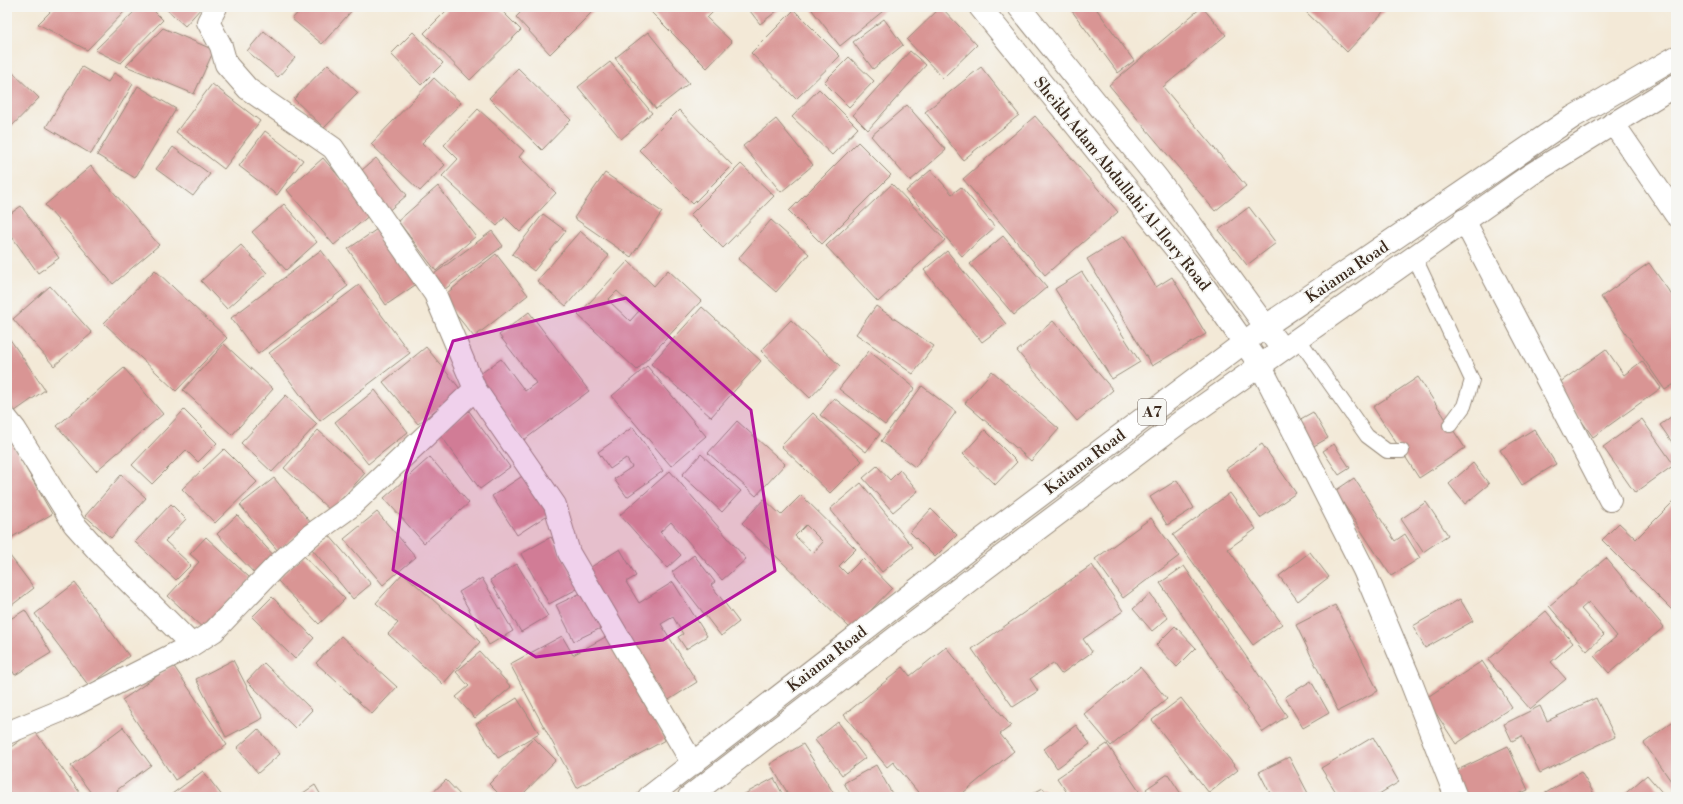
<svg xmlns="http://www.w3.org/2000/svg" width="1683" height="804" font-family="'Libre Bodoni',serif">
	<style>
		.building { fill: #d99594; fill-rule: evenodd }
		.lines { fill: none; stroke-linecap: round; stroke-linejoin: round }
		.lane-casing { stroke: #978a7a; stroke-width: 16 }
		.street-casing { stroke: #978a7a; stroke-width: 24 }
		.secondary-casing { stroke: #978a7a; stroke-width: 24 }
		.highway-casing { stroke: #978a7a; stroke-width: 24 }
		.lane { stroke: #fff; stroke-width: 14 }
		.street { stroke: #fff; stroke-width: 22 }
		.secondary { stroke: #fff; stroke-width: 22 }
		.highway { stroke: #fff; stroke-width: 22 }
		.marked { fill: #b5179e; fill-opacity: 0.2; stroke: #b5179e; stroke-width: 3; stroke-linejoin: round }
		.labels { text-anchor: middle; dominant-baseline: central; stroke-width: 3.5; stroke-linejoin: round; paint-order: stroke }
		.shield { fill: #f6f6f2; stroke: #73675e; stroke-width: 1 }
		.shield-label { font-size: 15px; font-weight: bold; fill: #3b2a1e }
		.street-label { font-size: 16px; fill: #3b2a1e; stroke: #f6f6f2 }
	</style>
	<rect width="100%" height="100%" fill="#f6f6f2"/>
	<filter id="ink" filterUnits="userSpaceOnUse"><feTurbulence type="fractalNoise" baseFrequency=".025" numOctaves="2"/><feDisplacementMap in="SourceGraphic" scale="8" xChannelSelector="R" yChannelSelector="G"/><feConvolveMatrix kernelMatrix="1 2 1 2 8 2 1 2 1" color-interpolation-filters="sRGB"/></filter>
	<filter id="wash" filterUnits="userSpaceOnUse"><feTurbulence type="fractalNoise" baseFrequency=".012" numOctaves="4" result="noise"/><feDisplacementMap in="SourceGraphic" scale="16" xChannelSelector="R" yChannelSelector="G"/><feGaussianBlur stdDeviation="0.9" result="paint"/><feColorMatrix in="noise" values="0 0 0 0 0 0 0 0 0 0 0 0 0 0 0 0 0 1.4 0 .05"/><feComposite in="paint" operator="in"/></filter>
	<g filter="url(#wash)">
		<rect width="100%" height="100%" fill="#f3e9d7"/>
		<g id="blocks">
			<path class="building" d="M55 7H129L87 50 38 24Z
				M139 7H150L163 20 121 63 95 50Z
				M164 7H202L185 26Z
				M303 7H355L322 44 292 19Z
				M450 7H498L521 30 470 80 424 33Z
				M526 7H597L550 54 516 17Z
				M646 7H718L707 18 732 42 707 68Z
				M747 7H782L760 24Z
				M815 7H888L840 46 812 10Z
				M941 7 977 45 943 78 907 40Z
				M1069 7H1095L1134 61 1118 73Z
				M1202 7 1226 35 1163 87 1246 186 1215 211 1109 85Z
				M1301 7H1381L1385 11 1347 52Z
				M794 10 840 56 796 99 751 53Z
				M884 19 903 45 873 69 853 42Z
				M163 28 214 50 194 94 126 66Z
				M264 31 295 58 278 77 247 51Z
				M413 32 443 63 421 85 391 54Z
				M648 32 689 83 656 109 615 58Z
				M910 51 926 65 868 130 853 115Z
				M849 57 874 81 849 107 824 82Z
				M610 62 652 113 621 139 578 87Z
				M328 64 358 93 324 128 294 99Z
				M7 67 39 98 7 131Z
				M82 67 108 82 114 73 133 84 91 154 46 127Z
				M981 67 1019 115 963 160 925 112Z
				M518 68 571 120 542 150 489 98Z
				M434 78 461 103 422 143 445 165 420 191 371 144Z
				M212 84 260 121 224 169 176 132Z
				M138 86 176 109 135 178 97 155Z
				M819 89 858 128 832 155 792 117Z
				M907 105 946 150 910 181 871 136Z
				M478 109 524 151 519 157 556 193 520 232 505 217 497 226 442 176 458 159 444 145Z
				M679 110 732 165 693 204 639 150Z
				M1035 116 1118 212 1045 275 963 179Z
				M776 119 813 165 781 192 743 146Z
				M265 131 303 160 277 195 239 166Z
				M858 142 891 175 822 244 789 211Z
				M173 147 210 174 193 196 156 169Z
				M323 158 371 214 334 245 287 190Z
				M376 158 407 195 386 213 355 176Z
				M741 164 774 196 723 248 690 215Z
				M91 166 159 245 113 284 45 205Z
				M931 170 952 194 961 187 995 227 962 256 906 191Z
				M605 173 662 212 631 257 574 218Z
				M892 184 945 240 878 302 826 246Z
				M438 186 476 236 436 271 398 221Z
				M284 204 317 242 286 270 252 232Z
				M21 206 59 258 38 273 7 230V216Z
				M1249 207 1276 243 1247 265 1219 230Z
				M543 214 566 231 534 271 512 254Z
				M771 220 809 254 776 292 738 259Z
				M380 227 418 283 386 305 348 249Z
				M492 231 503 246 445 289 434 274Z
				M580 231 609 256 566 306 537 281Z
				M1003 236 1047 287 1014 315 970 264Z
				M1124 236 1156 287 1172 277 1206 334 1152 366 1087 259Z
				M241 245 267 273 227 309 201 281Z
				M321 250 348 286 258 354 231 318Z
				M947 251 1006 324 982 342 924 270Z
				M496 254 528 295 474 337 442 297Z
				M628 261 654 286 668 270 701 301 637 370 578 315ZM617 291 639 311 630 321 608 300Z
				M1649 263 1676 301V383L1665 390 1601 297Z
				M155 270 227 338 176 391 104 323Z
				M1082 272 1140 362 1112 379 1055 289Z
				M359 285 410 353 320 421 269 353Z
				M50 286 92 333 54 366 13 319Z
				M876 306 934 346 913 374 856 334Z
				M702 307 761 361 711 417 651 364Z
				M529 312 589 391 524 440 476 377 501 359 525 391 536 383 499 335Z
				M791 320 840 366 810 398 761 351Z
				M1053 321 1113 390 1077 421 1017 351Z
				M7 335 45 390 8 416 7 415Z
				M224 344 273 389 232 435 183 390Z
				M426 347 461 390 418 424 383 382Z
				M1606 349 1624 375 1642 361 1661 388 1593 437 1556 385Z
				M869 351 915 388 885 425 839 389Z
				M647 366 706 436 671 466 612 396Z
				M124 368 163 414 96 471 57 426Z
				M992 371 1059 429 1031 461 965 403Z
				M1418 377 1465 448 1419 478 1373 407Z
				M922 386 956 412 915 467 881 441Z
				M375 390 408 432 368 464 335 422Z
				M286 395 317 424 272 472 241 443Z
				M834 398 880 434 866 452 820 415Z
				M184 410 217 443 198 462 186 450 152 484 132 465Z
				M469 411 510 467 480 489 439 433Z
				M1313 412 1328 438 1312 447 1297 421Z
				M813 413 862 461 830 493 781 446Z
				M1676 413V448L1660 425Z
				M1642 419 1674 465 1635 493 1603 447Z
				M737 421 785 464 756 496 708 453Z
				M633 427 663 471 627 497 614 479 632 467 626 458 610 469 598 452Z
				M1534 429 1556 464 1522 485 1500 450Z
				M318 430 365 473 331 511 284 468Z
				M985 430 1017 462 995 485 963 454Z
				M7 435 52 514 7 540Z
				M1262 444 1296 493 1260 518 1226 469Z
				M1334 444 1350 468 1339 475 1323 451Z
				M224 449 257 482 215 523 182 489Z
				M701 454 741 491 722 512 682 475Z
				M430 457 469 503 424 543 384 498Z
				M1473 463 1489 484 1465 504 1449 484Z
				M877 466 890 480 900 470 918 491 893 512 863 478Z
				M670 471 746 559 722 580 671 522 660 532 681 555 667 568 620 515Z
				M121 475 146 498 111 538 85 516Z
				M524 475 549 514 517 535 492 496Z
				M274 478 311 523 278 551 240 505Z
				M1354 478 1395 541 1405 534 1420 558 1391 576 1335 491Z
				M1177 480 1194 508 1167 525 1150 497Z
				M861 483 913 547 882 572 830 509Z
				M1230 493 1256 529 1228 549 1282 624 1253 645 1173 535Z
				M801 495 856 549 839 566 847 574 863 558 892 588 852 630 742 523 764 499 781 515ZM806 525 823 542 813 553 795 536Z
				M1676 499V614L1602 540 1619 523 1636 539Z
				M1426 502 1448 535 1423 552 1401 519Z
				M171 504 186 519 165 541 191 565 176 580 135 542Z
				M931 509 957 535 935 557 910 532Z
				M377 512 416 557 383 585 344 539Z
				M237 515 275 557 256 575 217 534Z
				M1151 518 1179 556 1123 598 1095 559Z
				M329 535 371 584 353 599 312 549Z
				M206 537 250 578 204 629 168 596 199 562 190 554Z
				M551 537 579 588 549 604 521 554Z
				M620 549 636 576 626 582 639 603 673 582 707 636 686 649 678 637 683 634 673 617 661 624 697 682 664 703 583 572Z
				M7 552 34 588 7 609Z
				M1310 552 1329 577 1298 601 1279 576Z
				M303 555 345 599 319 624 277 580Z
				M694 555 715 582 711 585 739 622 721 636 672 572Z
				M1606 558 1664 627 1609 673 1594 656 1617 636 1589 602 1581 609 1604 635 1587 651 1549 606Z
				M517 564 548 616 521 632 490 580Z
				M1092 565 1123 611 1083 639 1092 652 1061 674 1053 663 1030 679 1038 691 1013 707 972 649Z
				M1184 566 1287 716 1263 732 1160 583Z
				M403 573 480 642 443 684 388 634 398 623 376 603Z
				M482 578 513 631 489 645 459 592Z
				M75 583 129 656 89 686 35 614Z
				M585 591 603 627 574 641 556 605Z
				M1150 594 1168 618 1152 631 1133 609Z
				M272 597 314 638 295 659 252 617Z
				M1460 599 1473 621 1425 648 1413 626Z
				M1335 605 1378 691 1338 711 1296 625Z
				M25 610 51 653 15 675 7 662V621Z
				M1546 611 1573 643 1551 662 1566 679 1530 709 1488 660Z
				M1175 626 1196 648 1177 667 1156 645Z
				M609 635 665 740 577 788 510 664 562 636 573 655Z
				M341 636 397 687 372 714 316 663Z
				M946 647 1011 726 1000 734 1014 751 958 797H922L893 762 887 767 844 715 903 667 910 676Z
				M480 652 511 687 475 718 456 697 469 686 456 672Z
				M233 660 263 718 226 737 196 679Z
				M1482 661 1512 707 1456 744 1426 698Z
				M264 663 312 710 295 728 247 681Z
				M173 665 227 745 175 780 122 700Z
				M1140 667 1167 699 1111 746 1084 714Z
				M1311 681 1329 713 1303 728 1285 697Z
				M517 698 539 733 498 758 476 724Z
				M1181 698 1238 770 1209 793 1152 720Z
				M1596 698 1615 737 1540 773 1522 736 1512 741 1504 724 1540 706 1547 721Z
				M1676 719V788L1644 743Z
				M838 722 865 758 842 775 815 740Z
				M1076 725 1090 744 1057 768 1044 749Z
				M123 727 151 765 117 790 122 797H94L71 766Z
				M258 729 280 754 258 773 237 748Z
				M34 730 80 793 75 797H13L7 789V750Z
				M1373 737 1399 782 1374 797H1339L1321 768Z
				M534 738 556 760 520 797H502L489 784Z
				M803 744 836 797H790L770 764Z
				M1107 744 1143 797H1070L1057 778Z
				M1508 746 1528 790 1512 797H1460L1449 774Z
				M1289 757 1310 797H1272L1259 772Z
				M876 765 894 797H852L844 783Z
				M203 771 223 797H168Z
				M1581 772 1596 797H1539Z
				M1168 774 1183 797H1151L1146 789Z
				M1647 775 1666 797H1621Z
				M774 778 784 797H739Z
				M446 780 462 797H428Z
				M315 785 322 797H297Z
				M1043 788 1049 797H1026Z"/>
		</g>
	</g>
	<g filter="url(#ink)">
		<use href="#blocks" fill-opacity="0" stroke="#978a7a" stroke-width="1"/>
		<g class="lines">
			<defs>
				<path id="lane" d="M1414 256 1472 380 1464 406 1450 425
					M1298 338 1367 436 1387 451H1402"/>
				<path id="street" d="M216 7 208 22 221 46 226 64 248 89 333 148 435 294 475 389 555 505 569 553 693 764
					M1613 123 1676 215
					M1464 220 1610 500
					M1260 365 1364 570 1411 682 1456 797
					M7 419 15 429 74 524 99 552 192 645
					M7 733 70 707 192 645 214 631 276 566 311 535 350 507 475 389"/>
				<path id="secondary" d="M980 7 1189 265 1260 365
					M1019 7 1158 179 1282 349"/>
				<path id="highway" d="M649 797 969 549 1266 326 1573 117 1676 57
					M689 797 974 577 1183 420 1530 175 1676 85"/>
			</defs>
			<use href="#lane" class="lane-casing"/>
			<use href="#street" class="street-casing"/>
			<use href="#secondary" class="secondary-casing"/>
			<use href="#highway" class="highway-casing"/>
			<use href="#lane" class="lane"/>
			<use href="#street" class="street"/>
			<use href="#secondary" class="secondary"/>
			<use href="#highway" class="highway"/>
		</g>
	</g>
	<path class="marked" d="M626 298 751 410 775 571 663 640 536 657 393 570 406 474 453 341Z"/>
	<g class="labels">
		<rect class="shield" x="1138" y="399" width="28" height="26" rx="3"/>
		<g class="shield-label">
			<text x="1152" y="412">A7</text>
		</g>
		<g class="street-label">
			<text transform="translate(1122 184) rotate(51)">Sheikh Adam Abdullahi Al-Ilory Road</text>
			<text transform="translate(1347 272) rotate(-34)">Kaiama Road</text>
			<text transform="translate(1085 462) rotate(-37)">Kaiama Road</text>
			<text transform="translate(827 659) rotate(-38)">Kaiama Road</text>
		</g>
	</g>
	<rect width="1683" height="804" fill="none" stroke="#f6f6f2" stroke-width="24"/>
</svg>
